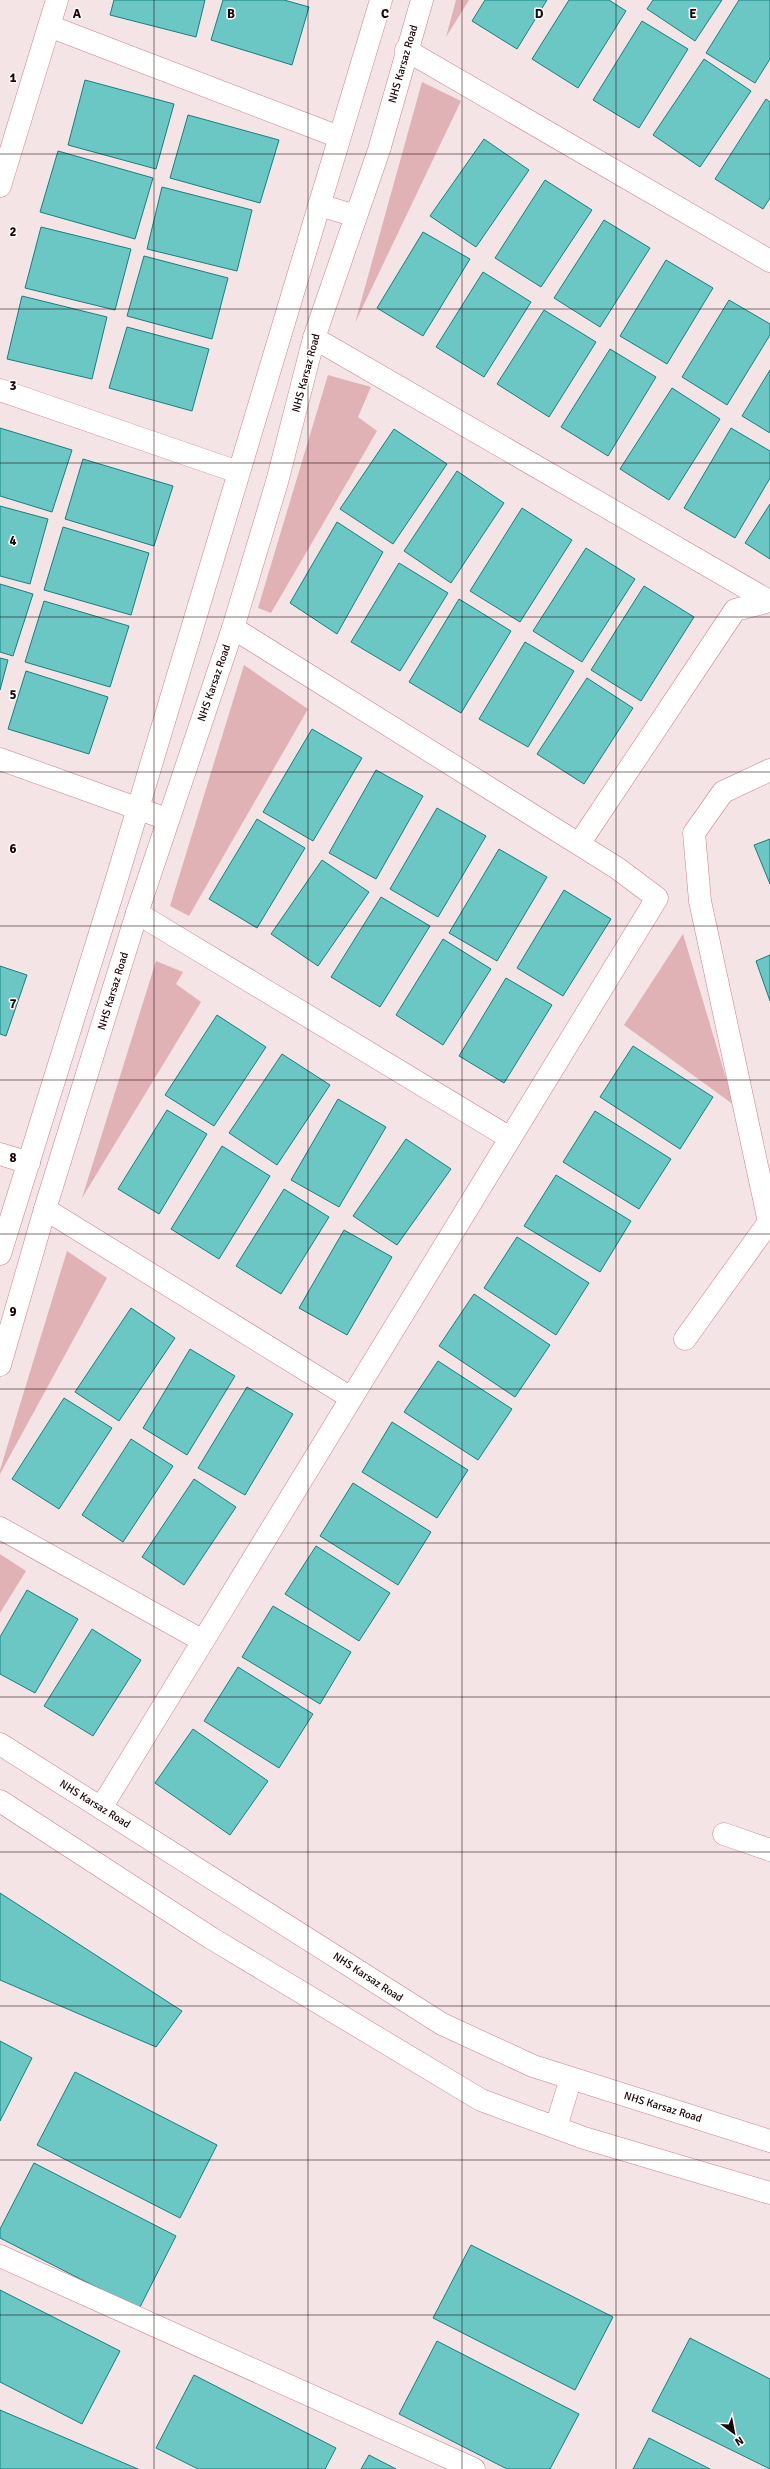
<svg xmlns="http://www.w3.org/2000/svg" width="770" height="2469" font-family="Signika,sans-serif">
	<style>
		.green { fill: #e1b2b5 }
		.building { fill: #6ac7c4; stroke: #15817f }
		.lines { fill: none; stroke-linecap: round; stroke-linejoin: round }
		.street-casing { stroke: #ca828a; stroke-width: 23 }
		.secondary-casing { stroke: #ca828a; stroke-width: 23 }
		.street { stroke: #fff; stroke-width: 22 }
		.secondary { stroke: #fff; stroke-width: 22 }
		.grid { fill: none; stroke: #1c0407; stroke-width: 1; stroke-opacity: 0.55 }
		.labels { text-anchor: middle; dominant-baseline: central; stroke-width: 3; stroke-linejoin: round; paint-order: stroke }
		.street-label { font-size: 11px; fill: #1c0407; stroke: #fff }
		.grid-label { font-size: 13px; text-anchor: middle; font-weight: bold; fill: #1c0407; stroke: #fff; stroke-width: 3; stroke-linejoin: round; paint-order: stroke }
	</style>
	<rect width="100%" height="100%" fill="#f4e4e5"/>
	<path class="green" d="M456 0H469L446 37Z
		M422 82 461 101 355 323Z
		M328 375 371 387 358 417 377 431 271 613 258 608Z
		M244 665 308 709 189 916 170 906Z
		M683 934 734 1105 624 1025Z
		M156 961 183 972 176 984 201 1002 82 1198Z
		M67 1251 107 1278 0 1474V1470Z
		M0 1554 26 1571 0 1613Z"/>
	<path class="building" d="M114 0H205L196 37 110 15Z
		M223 0H284L309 7 292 65 211 40Z
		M485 0H547L517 49 472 21Z
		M569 0H609L626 11 578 88 532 59Z
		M653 0H722L695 41 647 9Z
		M739 0H770V59L755 83 706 53Z
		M642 21 688 49 639 128 593 100Z
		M704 59 751 91 700 167 653 135Z
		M85 80 174 104 156 169 68 145Z
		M766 99 770 102V198L763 209 715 179Z
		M188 115 279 140 260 203 170 178Z
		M484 139 529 170 476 247 430 216Z
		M58 151 153 178 135 239 40 212Z
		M545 180 592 210 541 287 495 258Z
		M162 187 252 210 237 271 147 249Z
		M604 220 650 248 600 327 554 298Z
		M41 227 131 249 115 310 25 288Z
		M423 232 470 259 423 336 377 308Z
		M144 256 228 278 212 339 127 316Z
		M666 260 713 288 667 364 620 336Z
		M483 272 531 302 484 377 436 347Z
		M22 296 107 317 92 379 7 359Z
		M729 300 770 324V335L727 405 682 377Z
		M544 310 596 342 549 417 497 384Z
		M127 327 209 349 192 411 109 388Z
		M610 349 656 377 608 456 561 427Z
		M770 370V433L742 416Z
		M672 388 720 419 669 500 620 469Z
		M0 428 72 450 52 512 0 496Z
		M731 428 770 451V478L735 538 684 508Z
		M394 429 447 464 393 544 340 509Z
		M83 459 173 486 154 546 65 519Z
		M457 471 504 503 451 583 404 551Z
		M770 504V559L745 543Z
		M0 506 48 519 30 584 0 576Z
		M522 508 572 540 520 622 470 591Z
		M337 522 383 552 337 634 290 603Z
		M63 527 149 553 131 615 44 590Z
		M586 548 635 579 582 662 533 631Z
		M399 563 448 593 400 671 351 642Z
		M0 584 33 594 13 656 0 652Z
		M644 586 694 617 641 701 591 670Z
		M459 599 511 631 461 713 409 682Z
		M44 601 129 626 110 687 25 662Z
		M525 642 574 671 528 747 479 719Z
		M0 658 8 660 0 690Z
		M26 671 108 697 89 754 8 729Z
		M587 678 633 708 584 784 537 754Z
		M312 729 362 758 313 841 263 812Z
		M376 770 423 796 376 879 329 853Z
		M437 808 486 836 438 917 390 889Z
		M257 819 305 848 257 928 209 899Z
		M770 839V884L754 845Z
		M499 849 547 877 497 961 449 933Z
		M322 860 369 892 318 966 271 934Z
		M564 890 611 919 563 996 517 968Z
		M381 897 430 926 380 1007 331 977Z
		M443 939 491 969 443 1045 396 1015Z
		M770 955V1001L756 961Z
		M0 966 27 975 6 1036 0 1034Z
		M506 978 552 1005 504 1083 459 1056Z
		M217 1015 266 1047 214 1126 165 1095Z
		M633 1046 713 1097 680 1149 600 1097Z
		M282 1054 330 1085 277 1165 229 1133Z
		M338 1099 386 1127 339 1207 291 1180Z
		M167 1110 207 1134 159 1214 118 1189Z
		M595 1111 671 1159 639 1209 563 1162Z
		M406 1139 451 1169 397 1245 353 1216Z
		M222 1146 270 1176 219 1259 171 1229Z
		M556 1175 631 1221 600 1272 524 1226Z
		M284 1189 329 1217 281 1294 236 1266Z
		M344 1230 392 1257 347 1335 299 1308Z
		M517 1237 589 1283 556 1335 484 1288Z
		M474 1294 550 1345 515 1397 439 1346Z
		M131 1308 175 1338 119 1421 75 1392Z
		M190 1349 235 1376 187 1455 143 1428Z
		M438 1361 512 1409 478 1460 404 1412Z
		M247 1387 293 1414 245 1495 198 1468Z
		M64 1398 112 1428 59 1509 12 1479Z
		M392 1422 468 1470 437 1518 362 1472Z
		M131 1439 173 1466 123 1542 82 1515Z
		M194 1479 236 1507 184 1585 142 1557Z
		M353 1483 431 1532 398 1585 320 1536Z
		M316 1546 390 1593 359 1641 285 1594Z
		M27 1590 78 1619 35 1693 0 1674V1637Z
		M273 1606 351 1652 320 1704 242 1657Z
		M92 1629 141 1660 93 1736 44 1706Z
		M238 1667 313 1714 279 1768 204 1721Z
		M193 1729 268 1781 230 1835 155 1783Z
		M0 1893 182 2011 156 2047 0 1980Z
		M0 2041 32 2058 0 2121Z
		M75 2072 217 2145 180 2218 37 2145Z
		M34 2163 176 2236 139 2309 0 2238V2229Z
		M471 2245 613 2317 575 2390 433 2318Z
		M0 2290 120 2351 82 2424 0 2382Z
		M690 2338 770 2379V2469L652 2411Z
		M437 2341 579 2414 550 2469H507L399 2414Z
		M194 2375 336 2448 325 2469H198L156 2448Z
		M0 2410 138 2469H0Z
		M649 2438 710 2469H633Z
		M369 2455 396 2469H361Z"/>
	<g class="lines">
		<defs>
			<path id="street" d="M49 26 339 137
				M406 50 770 261
				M0 186 57 0
				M314 338 769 601
				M0 390 238 472
				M0 759 167 819
				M579 844 735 610 770 601
				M137 913 510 1138
				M0 1154 29 1163
				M45 1209 351 1398
				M685 1339 769 1222 700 901 694 833 723 792 770 770
				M0 1528 203 1641
				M101 1808 657 898 617 868 233 628
				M724 1834 770 1850
				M0 2256 474 2469"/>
			<path id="secondary" d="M319 205 356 216
				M0 1254 114 888 381 0
				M0 1365 45 1209 137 913 233 628 277 482 314 338 379 150 422 0
				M0 1744 442 2024 533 2066 770 2141
				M0 1801 211 1938 481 2100 584 2138 770 2193
				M556 2127 571 2078"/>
		</defs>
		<use href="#street" class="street-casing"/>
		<use href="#secondary" class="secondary-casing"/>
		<use href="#street" class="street"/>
		<use href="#secondary" class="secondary"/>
	</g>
	<path class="grid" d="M154 0V2469M308 0V2469M462 0V2469M616 0V2469M0 154H770M0 309H770M0 463H770M0 617H770M0 772H770M0 926H770M0 1080H770M0 1234H770M0 1389H770M0 1543H770M0 1697H770M0 1852H770M0 2006H770M0 2160H770M0 2315H770"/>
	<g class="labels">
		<g class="street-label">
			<text transform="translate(403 64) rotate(-74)">NHS Karsaz Road</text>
			<text transform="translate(306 373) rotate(-75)">NHS Karsaz Road</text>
			<text transform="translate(214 683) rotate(-71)">NHS Karsaz Road</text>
			<text transform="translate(113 991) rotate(-73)">NHS Karsaz Road</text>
			<text transform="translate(95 1804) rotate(32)">NHS Karsaz Road</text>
			<text transform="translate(368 1977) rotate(33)">NHS Karsaz Road</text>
			<text transform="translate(663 2107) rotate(17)">NHS Karsaz Road</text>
		</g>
	</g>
	<g class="grid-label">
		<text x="77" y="18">A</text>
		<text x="231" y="18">B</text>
		<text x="385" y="18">C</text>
		<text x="539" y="18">D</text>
		<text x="693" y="18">E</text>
		<text x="13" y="82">1</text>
		<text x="13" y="236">2</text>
		<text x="13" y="390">3</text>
		<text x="13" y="545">4</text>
		<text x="13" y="699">5</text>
		<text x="13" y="853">6</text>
		<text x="13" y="1008">7</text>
		<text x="13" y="1162">8</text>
		<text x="13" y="1316">9</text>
	</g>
	<g transform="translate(734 2433) rotate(148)" stroke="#ffffff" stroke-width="3" paint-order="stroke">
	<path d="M0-3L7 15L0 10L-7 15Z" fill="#1c0407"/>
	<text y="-6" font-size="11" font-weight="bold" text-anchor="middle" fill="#1c0407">N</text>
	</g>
</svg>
